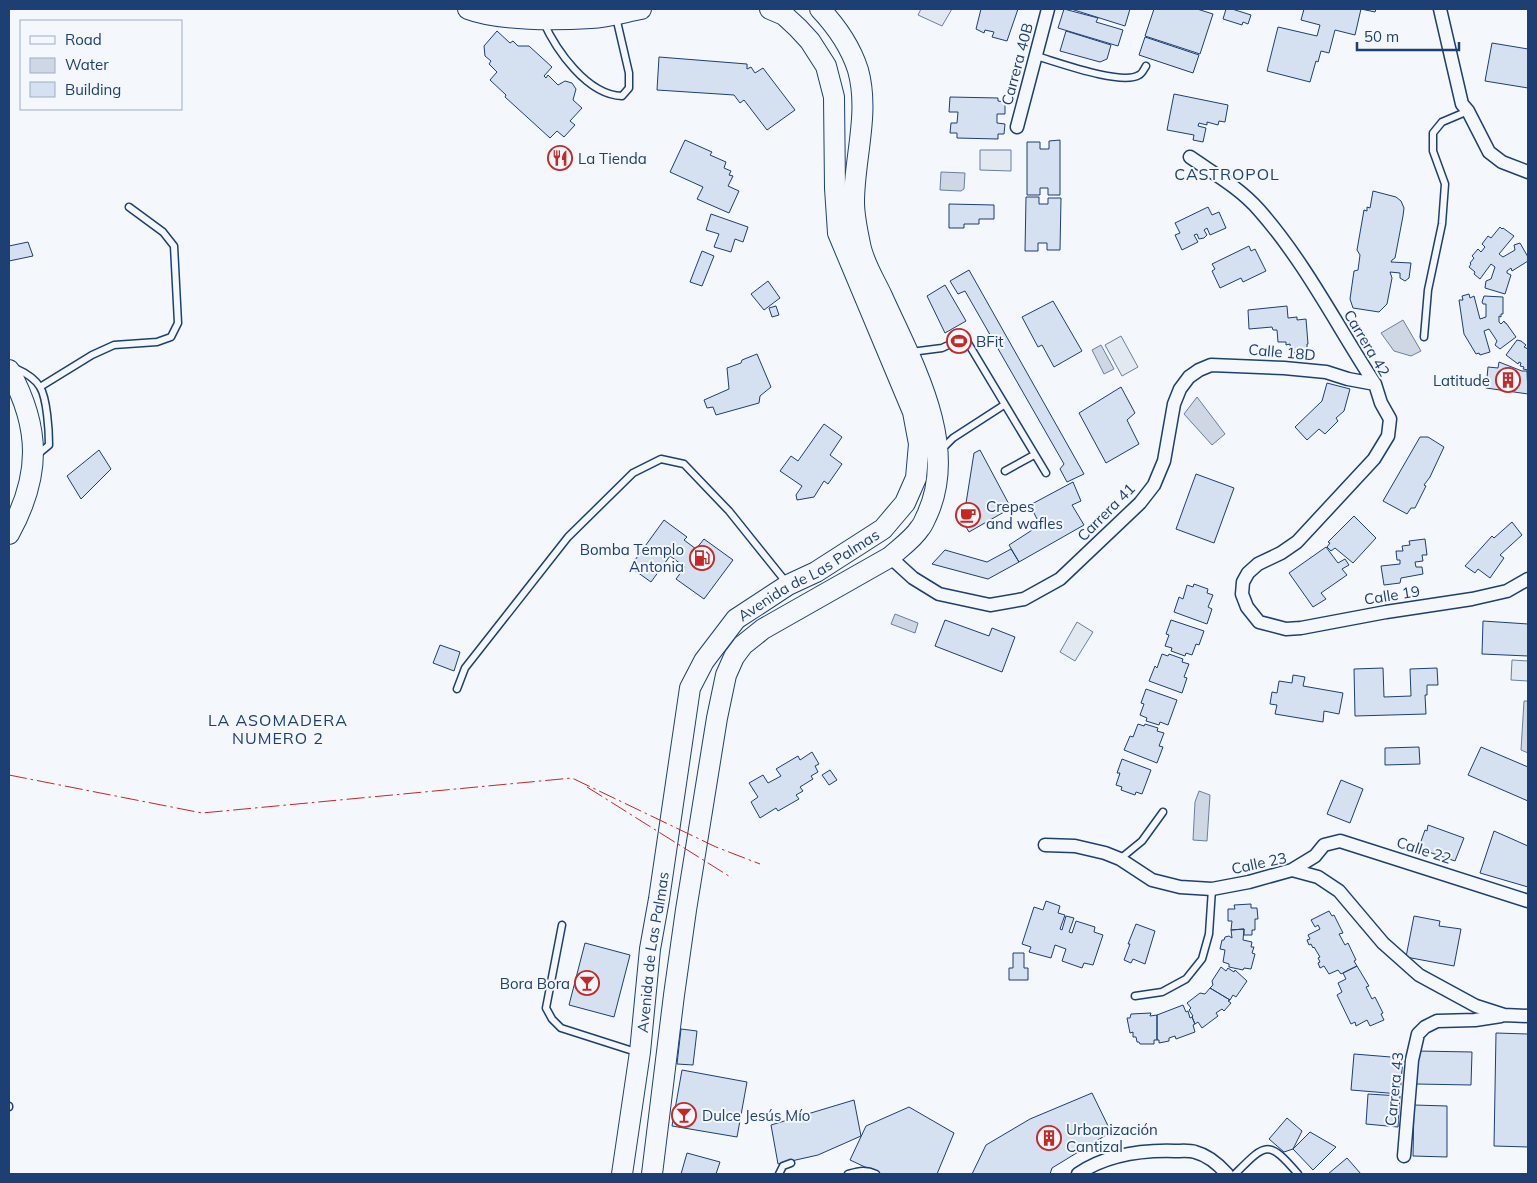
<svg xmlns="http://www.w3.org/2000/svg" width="1537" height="1183" font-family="Mulish,sans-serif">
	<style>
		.green { fill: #e3e9f0; stroke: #687fa3 }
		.parking { fill: #e3e8f0; stroke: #687fa3 }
		.water { fill: #cfd7e4; stroke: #687fa3 }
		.building { fill: #d5e0f0; stroke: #1d3f73 }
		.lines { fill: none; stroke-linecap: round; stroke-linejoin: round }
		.lane-casing { stroke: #1d3f73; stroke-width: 9 }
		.street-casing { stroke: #1d3f73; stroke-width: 15 }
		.primary-casing { stroke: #1d3f73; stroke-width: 22 }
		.lane { stroke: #f4f7fb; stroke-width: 6 }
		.street { stroke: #f4f7fb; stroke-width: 12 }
		.primary { stroke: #f4f7fb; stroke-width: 20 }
		.power { stroke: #c62828; stroke-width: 1; stroke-dasharray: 18 4 2.5 4; stroke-linecap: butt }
		.labels { text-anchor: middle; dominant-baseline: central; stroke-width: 4; stroke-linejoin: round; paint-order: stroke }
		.street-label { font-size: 15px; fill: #1d3f73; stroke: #f4f7fb }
		.poi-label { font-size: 15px; fill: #1d3f73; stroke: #f4f7fb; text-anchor: start }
		.neighbourhood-label { font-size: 16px; letter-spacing: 1px; fill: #1d3f73; stroke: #f4f7fb }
	</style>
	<rect width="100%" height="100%" fill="#f4f7fb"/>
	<path class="green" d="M980 150H1011V171L980 170Z
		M1121 336 1138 367 1122 376 1105 345Z
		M1077 622 1093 632 1075 661 1060 652Z
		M1512 660 1528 661V681L1511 680Z"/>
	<path class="parking" d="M921 9H952L942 26 918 15Z"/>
	<path class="water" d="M941 172 965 173 964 189 961 191 940 190Z
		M1403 320 1421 351 1411 356 1394 351 1381 333Z
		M1101 345 1114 369 1104 374 1092 350Z
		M1197 397 1225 434 1212 445 1184 414Z
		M895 614 918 623 915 633 891 624Z
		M1524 701H1528V753L1521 750Z
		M1199 791 1210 795 1207 841 1193 840 1195 802Z"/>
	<path class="building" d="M981 9H1018L1007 41 992 37 994 32 985 30 984 33 976 29Z
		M1064 9 1098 18 1096 22 1123 30 1118 46 1058 28Z
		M1071 9H1130L1125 26Z
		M1154 9H1197L1213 14 1200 54 1145 36Z
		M1226 9H1232L1251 15 1248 24 1243 22 1242 25 1223 19Z
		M1304 9H1376L1375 12 1361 9 1355 35 1335 30 1329 53 1321 51 1318 62 1316 61 1310 82 1267 71 1278 27 1317 36 1320 25 1301 20Z
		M497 31 510 43 513 41 518 46H529L552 67 544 76 546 78 548 75 558 85 565 81 572 83 576 89 573 100 582 108 570 121 575 125 564 137 557 131 550 138 505 97 506 95 490 80 497 72 489 64 491 61 485 56 484 46Z
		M1066 31 1111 45 1107 59 1100 62 1060 51Z
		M1145 37 1199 55 1193 73 1139 55Z
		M1492 43 1528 49V88L1485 81Z
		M659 57 747 64V69L751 67 755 73 763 68 795 110 767 130 744 100 740 103 734 95 657 90Z
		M1174 94 1228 105 1225 122 1219 121 1218 125 1207 122V125L1199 123 1198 126 1206 128 1203 142 1193 140 1194 135 1167 130Z
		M950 97 998 98V101L1005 102V114H997V123L1005 124 1004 134H998V139L957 138V133H950L951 123H957L958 112H949Z
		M685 140 712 152 710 155 726 162 724 168 731 171 729 175 733 176 728 186 739 191 729 213 697 199 703 187 670 172Z
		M1060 140V195H1048V188H1040V195H1027V142H1040V149H1049V141Z
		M1373 191 1396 197 1401 201 1404 208 1403 216 1395 258 1392 260 1391 262 1411 263 1409 278 1405 281 1400 278V273L1390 272 1392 278 1387 304 1379 312 1353 308 1350 299 1354 271 1358 270 1360 255 1357 250 1364 210 1367 211V207L1370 208Z
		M1026 197H1039V204H1048V198H1061L1060 250H1047V243H1038V251H1025Z
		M949 204 994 205V219H979V224H964V228H949Z
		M1208 207 1212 215 1219 212 1226 228 1210 235 1207 228 1204 230 1207 235 1204 238 1199 239 1197 234 1194 235 1198 242 1182 250 1175 235 1180 233 1175 223Z
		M711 214 748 227 743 242 735 239 731 252 714 247 719 234 706 230Z
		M1500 227 1502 229 1503 228 1514 236 1499 254 1503 257 1515 250 1514 245 1520 243 1528 257V261L1512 271 1511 268 1507 271V273L1511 275 1505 294 1485 288 1486 281 1491 279 1495 267 1491 264 1480 279 1474 274 1475 272 1469 267 1471 264 1470 263 1474 258 1472 256 1478 249 1481 252 1485 247 1482 244 1488 236 1491 238Z
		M28 242 33 256 9 261V246Z
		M1249 246 1251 251 1255 249 1266 271 1243 282 1241 278 1220 288 1212 271 1215 269 1212 264Z
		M702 251 714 256 702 286 690 282Z
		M969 270 1084 474 1067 482 1060 469 1064 464 965 291 958 294 950 281Z
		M768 281 780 298 764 310 751 294Z
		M945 285 966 321 945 333 927 296Z
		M1469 294 1470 298 1474 296 1480 319 1486 317V304H1483L1482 302 1484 296 1503 297V314H1501V317L1499 316V322L1501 324 1504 321 1505 323H1506L1516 337 1500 349 1495 345 1497 341 1489 329 1484 331 1490 352 1480 355 1479 353 1476 354 1464 334 1459 300H1463L1462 296Z
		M1053 301 1082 351 1054 367 1042 345 1038 347 1022 317Z
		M776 306 779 315 772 317 769 308Z
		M1287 306 1288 318 1297 317V320L1306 319 1308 344H1307V352L1291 353 1290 344 1286 345V342H1278L1277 330H1273L1272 327 1249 329 1248 310Z
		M1517 340 1521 341 1526 345 1524 347 1528 349V373V370L1523 369 1524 367 1520 366 1521 363 1519 362 1518 364 1506 355Z
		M757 354 771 387 760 396 759 403 716 415 713 407 707 408 704 400 729 389 727 368 741 363 742 360Z
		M1499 362 1522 371H1527L1528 394 1486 388 1488 367 1498 368Z
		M1327 383 1350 389 1344 411 1336 418 1338 421 1325 434 1319 429 1307 440 1295 427 1322 401Z
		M1121 387 1135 413 1127 420 1139 444 1106 463 1079 413Z
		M824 424 842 437 830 455 842 464 828 484 824 481 814 497 797 500 796 495 802 486 780 471 791 456 798 461Z
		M1420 437H1428L1444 447 1430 477 1424 485 1426 486 1415 508H1411L1407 514 1383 501Z
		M99 450 111 469 81 499 67 476Z
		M980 450 1011 508 969 532 963 522 974 453Z
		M1196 474 1234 488 1214 543 1176 529Z
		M1073 482 1081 501 1072 505 1084 525 1019 562 1009 545 1040 525 1030 505Z
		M1354 516 1376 538 1353 563 1335 548 1331 551 1327 547 1330 543 1328 542Z
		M664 520 687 537 684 540 696 549 704 539 733 560 704 599 676 579 685 567 670 556 651 582 630 567Z
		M1512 522 1522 535 1500 555 1504 558 1490 578 1478 569 1475 573 1465 566 1492 536 1494 538Z
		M1425 539 1427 555H1422L1423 561 1415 562 1416 567H1422L1423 574 1401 578 1400 583 1384 585 1381 566 1400 564V560H1397L1396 551H1403L1402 546 1410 545 1409 541Z
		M1326 547 1338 563 1345 559 1349 565 1342 569 1347 575 1321 593 1326 599 1313 607 1289 573Z
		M1011 549 1019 562 988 579 932 564 945 550 987 562Z
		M1194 584 1208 589 1207 593 1213 595 1208 607 1212 609 1207 624 1174 612 1179 597 1183 599 1187 585 1193 587Z
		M945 620 989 636 992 628 1015 637 1002 672 935 646Z
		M1171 620 1204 631 1199 645 1196 644 1192 655 1186 653 1185 656 1171 651 1172 648 1165 646 1169 635 1166 634Z
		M1483 621 1528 624V656L1482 654Z
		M440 645 460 652 454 671 433 663Z
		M1162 654 1168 656 1169 654 1183 659 1182 662 1189 664 1184 677 1187 678 1182 693 1149 681 1155 666 1157 668Z
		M1383 668 1384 697 1411 696 1410 669 1437 668 1438 685H1427V695H1425L1426 714 1355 716 1354 669Z
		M1293 675 1305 677 1303 686 1343 693 1339 714 1324 711 1323 722 1275 714 1277 705 1270 704 1272 692 1277 693 1279 681 1292 683Z
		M1146 689 1177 700 1168 725 1160 722 1159 725 1146 721 1147 718 1140 715 1144 704 1141 703Z
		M1138 724 1144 726 1145 724 1158 728 1157 731 1164 733 1159 746 1163 747 1157 763 1124 750 1130 736 1133 737Z
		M1419 747 1420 764 1385 765V748Z
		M1481 747 1528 767V801L1468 775Z
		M812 752 819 764 815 766 818 772 811 776 813 779 800 787 803 791 796 795 799 799 778 811 776 808 760 818 751 802 758 797 749 783 763 775 768 783 781 776 776 769 798 756 800 760Z
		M1122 759 1151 770 1142 794 1136 792 1135 795 1121 790 1122 787 1116 785 1120 773H1117Z
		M830 770 837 780 829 785 822 775Z
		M1341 780 1363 789 1350 823 1327 814Z
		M1428 825 1464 838 1455 861 1420 849 1421 845 1420 844 1425 830 1427 831Z
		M1494 831 1528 846V887L1480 873Z
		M1046 901 1060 906 1058 913 1065 915 1060 929 1062 930 1066 916 1074 918 1069 932 1072 933 1076 921 1095 927 1094 932 1103 935 1093 965 1084 963 1082 968 1062 961 1066 949 1055 945 1051 958 1029 952 1031 947 1022 944 1034 907 1043 910Z
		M1251 904V908H1257L1258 919H1255V930H1252V935H1244V929L1231 930 1232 921H1228V909H1235L1234 905Z
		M1329 911 1332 916 1334 915 1343 933 1339 934 1345 945 1348 943 1356 960 1354 961 1357 966 1341 974 1338 970 1329 974 1324 966 1320 968 1318 963 1320 962 1318 958 1320 957 1314 947 1313 948 1311 944 1309 945 1307 940 1310 939 1308 935 1320 929 1318 925 1315 927 1311 920Z
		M1414 916 1440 921 1439 926 1461 929 1454 966 1406 957Z
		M1136 924 1155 931 1145 964 1133 959 1131 963 1124 960 1130 944H1128Z
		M1244 929 1243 940 1252 942 1251 947H1254L1252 953 1255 954 1251 969 1244 968 1243 970 1229 967V964L1223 962 1225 950 1220 949 1222 940H1224L1225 937 1229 936 1232 938 1231 930Z
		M585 943 630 955 614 1017 569 1005Z
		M1013 953H1024V968H1028V980H1009V968H1013Z
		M1357 966 1369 986 1366 987 1372 999 1375 997 1383 1013 1381 1014 1384 1020 1370 1026 1367 1020 1356 1026 1355 1022 1351 1024 1337 995 1342 992 1338 983 1346 979 1343 973Z
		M1221 967 1226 971 1228 968 1234 972 1235 970 1247 981 1236 997 1233 995 1230 1000 1210 988 1213 985 1212 981Z
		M1210 988 1230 1000 1228 1001 1231 1003 1224 1011 1222 1009 1216 1013 1218 1016 1202 1028 1198 1022 1195 1024 1192 1017 1193 1016 1189 1010 1191 1008 1187 1003 1200 993 1205 994Z
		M1183 1005 1186 1012 1188 1011 1190 1018 1192 1017 1195 1024 1193 1025 1195 1032 1176 1039 1175 1036 1169 1038V1041L1159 1043V1040H1157V1015Z
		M1151 1013 1150 1016 1157 1015V1040H1154V1044H1140L1139 1042H1137L1136 1037H1133V1032L1130 1033 1127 1018H1130L1131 1014Z
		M681 1029 697 1031 693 1065 677 1064Z
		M1496 1033 1528 1034V1147L1494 1146Z
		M1417 1051 1472 1052 1471 1085 1416 1084Z
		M1354 1054 1403 1058 1400 1094 1351 1090Z
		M682 1070 747 1082 737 1137 672 1126Z
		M1092 1093 1111 1132 1052 1168 1050 1174H972L986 1145 1030 1119Z
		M1368 1094 1400 1096 1398 1127 1366 1124Z
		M854 1100 861 1136 818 1155 778 1164 771 1125Z
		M1414 1105 1447 1106V1157L1413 1156Z
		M909 1107 954 1133 937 1174H880L850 1160 866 1126Z
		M1287 1118 1302 1131 1293 1149 1284 1152 1269 1139Z
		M1310 1132 1336 1147 1313 1170 1293 1149Z
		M687 1153 720 1162 716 1174H681Z
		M1347 1158 1361 1174H1328Z"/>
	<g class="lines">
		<defs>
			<path id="lane" d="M543 21C556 50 587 95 622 96L629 88V73L616 17
				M1036 56C1057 62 1122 86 1139 75 1142 74 1144 69 1146 66
				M1424 337 1428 290 1442 224 1445 184 1433 151V133L1442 122 1468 111
				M911 352 942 348 957 341H964L968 343 1046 473
				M15 368C24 372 34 377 40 387 47 398 49 431 49 445L37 455
				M40 387 92 355 114 345 157 342 171 337 178 323 174 246 163 232 129 207
				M942 449 953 438 1004 405
				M1005 471 1034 455
				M457 689 465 668 568 537 633 473 661 459 684 464 729 511 786 582
				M1120 859 1142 841 1163 812
				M562 925 546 1008 552 1019 561 1028 636 1052
				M1135 996 1162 992 1186 979 1202 959 1209 934 1212 889
				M9 1107V1106
				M779 1174 783 1166 791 1163
				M848 1174C859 1171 865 1169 876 1174
				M1235 1174C1266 1143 1268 1139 1298 1174"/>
			<path id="street" d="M1440 9 1462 104 1468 111 1489 152 1502 162 1528 172
				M1017 127 1048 9
				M1190 157C1213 173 1240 188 1259 210 1305 262 1337 326 1375 384L1381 403 1390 419 1388 436 1374 459 1297 542 1281 553 1258 564 1248 573 1243 582 1242 594 1247 607 1259 622 1286 629 1301 628 1386 612 1472 599 1507 591 1528 579
				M890 557 913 578 939 594 990 605 1024 599 1060 579 1140 503 1154 485 1164 461 1174 404 1180 389 1189 377 1199 370 1211 365 1284 368 1326 372 1348 379 1375 384
				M1045 845 1075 846 1105 853 1120 859 1152 880 1180 887 1212 889 1249 882 1292 870 1318 877 1339 891 1383 943 1419 975 1476 1006 1504 1015 1528 1016
				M1292 870 1315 856 1324 845 1340 841 1528 901
				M1404 1156 1412 1060 1418 1034 1425 1027 1437 1021 1475 1020 1501 1016
				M1078 1174C1106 1155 1142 1150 1175 1151 1181 1151 1189 1150 1195 1152 1207 1155 1219 1165 1227 1174"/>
			<g id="primary">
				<path d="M468 9C499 21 558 20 591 18 608 17 625 12 641 9"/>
				<path d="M9 370C41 428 41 476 9 534"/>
				<path id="s1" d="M622 1174 640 1052 650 949 659 899 690 688 704 661 736 619 788 585 816 572 883 529 905 503 916 478 919 444 913 412 838 233 835 188 834 97 826 66 810 41 798 28 784 15 770 9"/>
				<path d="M652 1174 674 995 686 910 717 718 726 675 734 657 743 645 763 629 890 557C900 548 913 539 920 528 923 525 925 519 927 515 960 444 911 361 882 296 874 279 863 262 860 244 857 230 854 216 854 202 854 159 870 113 858 70 851 48 836 26 820 9"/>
			</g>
		</defs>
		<use href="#lane" class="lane-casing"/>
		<use href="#street" class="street-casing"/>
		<use href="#primary" class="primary-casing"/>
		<use href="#lane" class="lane"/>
		<use href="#street" class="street"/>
		<use href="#primary" class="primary"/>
		<path class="power" d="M9 775 202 813 572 778 716 847 760 864
			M587 787 732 878"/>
	</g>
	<defs>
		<symbol id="restaurant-ring" viewBox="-11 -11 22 22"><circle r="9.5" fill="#f4f7fb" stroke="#c62828" stroke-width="1.5"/><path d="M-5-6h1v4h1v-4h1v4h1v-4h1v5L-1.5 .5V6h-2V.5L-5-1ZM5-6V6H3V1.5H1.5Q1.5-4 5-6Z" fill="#c62828"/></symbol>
		<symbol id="stadium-ring" viewBox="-11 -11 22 22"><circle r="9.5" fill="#f4f7fb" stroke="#c62828" stroke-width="1.5"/><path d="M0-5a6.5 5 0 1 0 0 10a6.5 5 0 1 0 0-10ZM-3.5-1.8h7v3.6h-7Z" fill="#c62828"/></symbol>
		<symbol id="building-ring" viewBox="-11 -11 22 22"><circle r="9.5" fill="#f4f7fb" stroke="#c62828" stroke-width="1.5"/><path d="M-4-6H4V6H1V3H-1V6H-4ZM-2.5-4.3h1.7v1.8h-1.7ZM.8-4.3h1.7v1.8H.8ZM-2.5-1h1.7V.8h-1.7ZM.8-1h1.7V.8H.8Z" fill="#c62828"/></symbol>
		<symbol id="cafe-ring" viewBox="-11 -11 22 22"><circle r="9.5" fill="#f4f7fb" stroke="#c62828" stroke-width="1.5"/><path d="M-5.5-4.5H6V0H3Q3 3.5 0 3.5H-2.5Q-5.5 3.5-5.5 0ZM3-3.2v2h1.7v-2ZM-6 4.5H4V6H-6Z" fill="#c62828"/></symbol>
		<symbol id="fuel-ring" viewBox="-11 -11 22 22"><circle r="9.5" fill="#f4f7fb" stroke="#c62828" stroke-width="1.5"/><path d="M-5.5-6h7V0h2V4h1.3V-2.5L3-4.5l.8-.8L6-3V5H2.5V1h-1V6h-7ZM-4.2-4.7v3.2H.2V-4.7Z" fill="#c62828"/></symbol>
		<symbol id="bar-ring" viewBox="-11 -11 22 22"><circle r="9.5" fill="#f4f7fb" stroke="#c62828" stroke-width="1.5"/><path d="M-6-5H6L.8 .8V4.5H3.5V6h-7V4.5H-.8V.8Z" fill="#c62828"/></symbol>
	</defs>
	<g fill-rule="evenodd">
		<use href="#restaurant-ring" x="546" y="144" width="28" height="28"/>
		<use href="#stadium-ring" x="945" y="327" width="28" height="28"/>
		<use href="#building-ring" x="1494" y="366" width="28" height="28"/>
		<use href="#cafe-ring" x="954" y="501" width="28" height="28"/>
		<use href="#fuel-ring" x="688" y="544" width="28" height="28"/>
		<use href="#bar-ring" x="573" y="969" width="28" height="28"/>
		<use href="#bar-ring" x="670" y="1101" width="28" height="28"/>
		<use href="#building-ring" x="1035" y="1124" width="28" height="28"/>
	</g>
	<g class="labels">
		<g class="street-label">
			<text transform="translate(1017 64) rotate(-75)">Carrera 40B</text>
			<text transform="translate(1367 343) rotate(59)">Carrera 42</text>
			<text transform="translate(1282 352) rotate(5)">Calle 18D</text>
			<text transform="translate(1106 512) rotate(-45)">Carrera 41</text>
			<text stroke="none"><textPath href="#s1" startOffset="659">Avenida de Las Palmas</textPath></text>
			<text transform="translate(1392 595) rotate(-9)">Calle 19</text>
			<text transform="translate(1424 850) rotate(18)">Calle 22</text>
			<text transform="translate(1259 863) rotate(-12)">Calle 23</text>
			<text stroke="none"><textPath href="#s1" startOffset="224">Avenida de Las Palmas</textPath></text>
			<text transform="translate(1394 1089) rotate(-84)">Carrera 43</text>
		</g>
		<g class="poi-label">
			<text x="578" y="158">La Tienda</text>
			<text x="976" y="341">BFit</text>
			<text x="1490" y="380" text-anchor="end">Latitude</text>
			<text x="986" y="506">Crepes<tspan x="986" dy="17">and wafles</tspan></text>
			<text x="684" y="549" text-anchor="end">Bomba Templo<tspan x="684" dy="17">Antonia</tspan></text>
			<text x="570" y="983" text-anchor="end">Bora Bora</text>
			<text x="702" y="1115">Dulce Jesús Mío</text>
			<text x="1066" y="1129">Urbanización<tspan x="1066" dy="17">Cantizal</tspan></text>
		</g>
		<g class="neighbourhood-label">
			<text x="1227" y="174">CASTROPOL</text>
			<text x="278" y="720">LA ASOMADERA<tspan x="278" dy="18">NUMERO 2</tspan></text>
		</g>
	</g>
	<rect width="1537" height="1183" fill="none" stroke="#1d3f73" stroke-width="20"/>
	<rect x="20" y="20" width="162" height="90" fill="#f4f7fb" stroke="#9eadc5"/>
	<rect x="30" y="36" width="25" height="8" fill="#f4f7fb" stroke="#9eadc5"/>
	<text x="65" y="45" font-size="15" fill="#1d3f73">Road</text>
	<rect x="30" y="58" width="25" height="15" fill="#cfd7e4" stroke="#9eadc5"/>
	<text x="65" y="70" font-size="15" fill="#1d3f73">Water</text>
	<rect x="30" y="82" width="25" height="15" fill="#d5e0f0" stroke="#9eadc5"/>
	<text x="65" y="95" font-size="15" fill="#1d3f73">Building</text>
	<path d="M1357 42v8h102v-8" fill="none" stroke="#1d3f73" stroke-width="2.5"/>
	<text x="1364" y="42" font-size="15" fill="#1d3f73" stroke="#f4f7fb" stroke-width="4" paint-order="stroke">50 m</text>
</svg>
